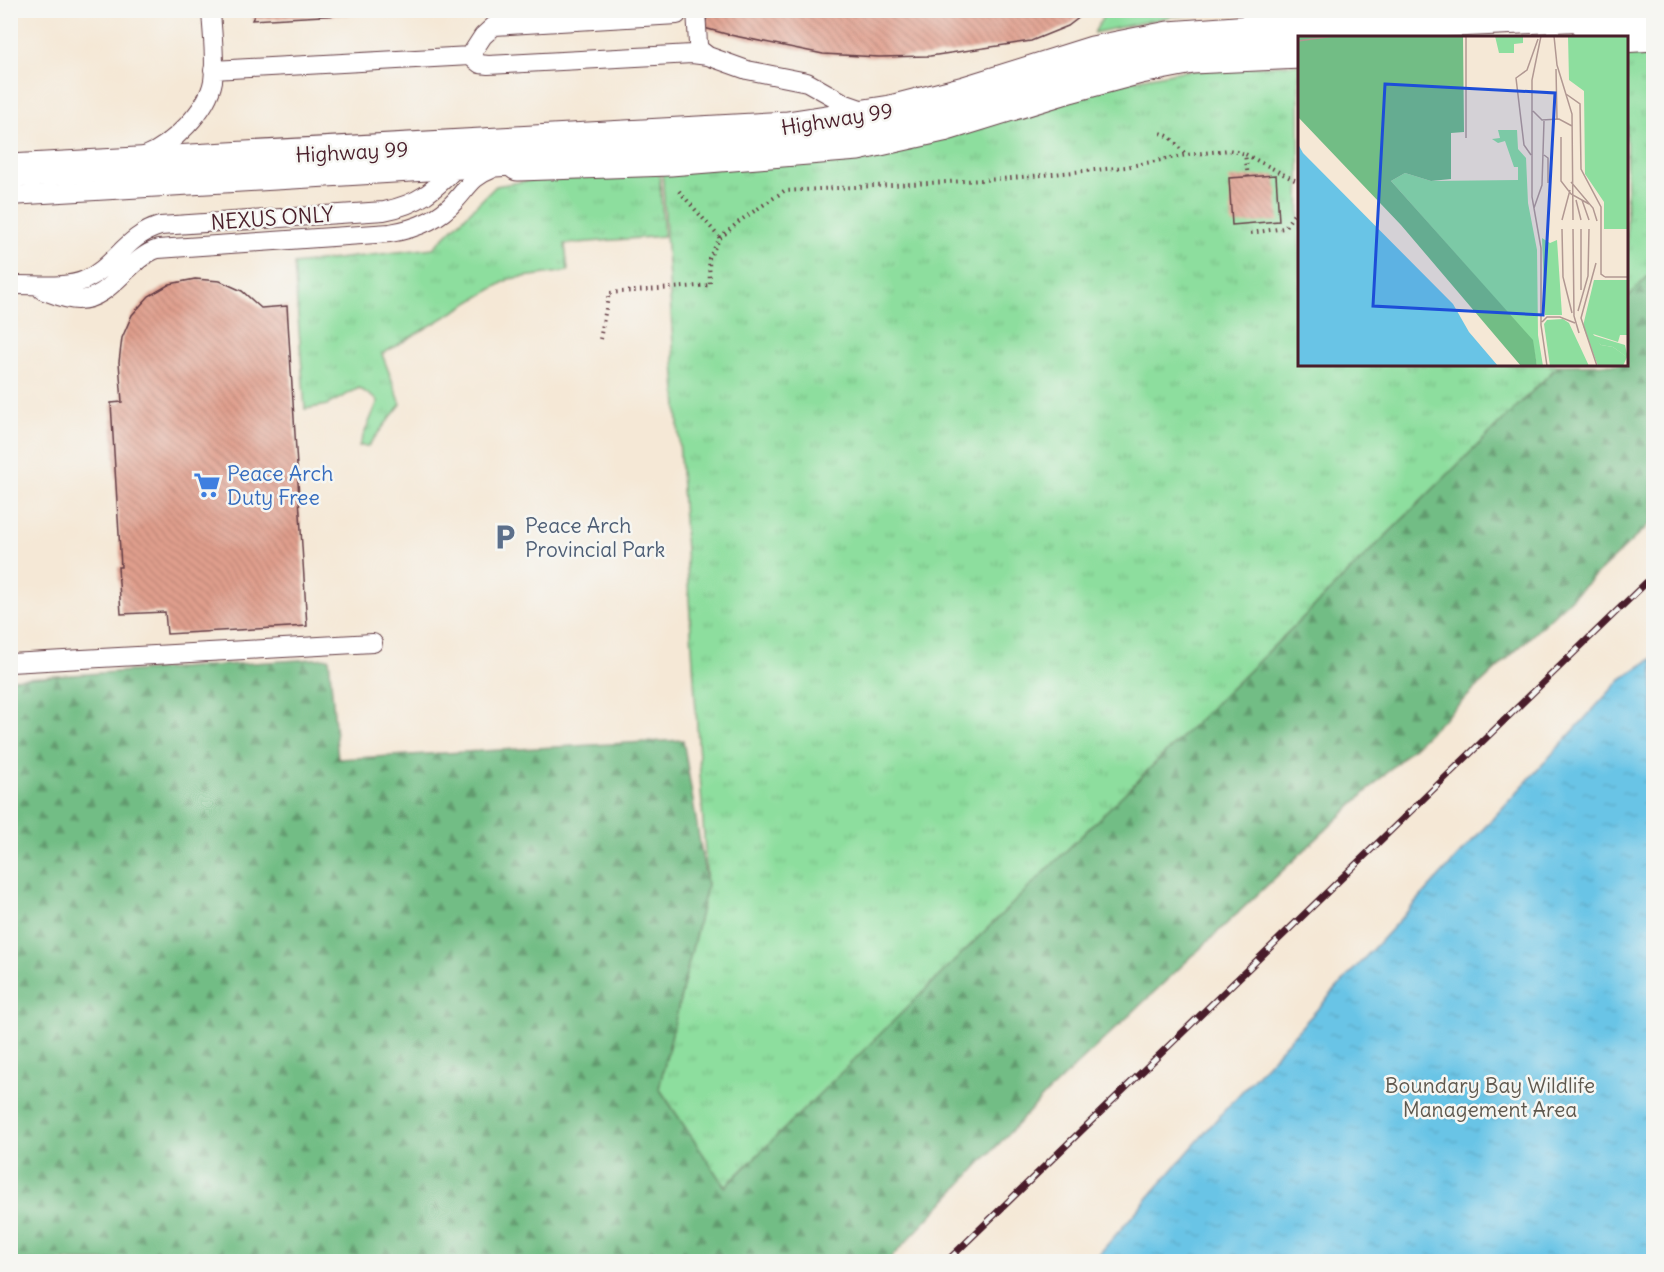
<svg xmlns="http://www.w3.org/2000/svg" width="1664" height="1272" font-family="Delius,sans-serif">
	<style>
		.grass { fill: url(#grass-tufts); stroke: #6c7e64; stroke-width: 1.5 }
		.forest { fill: url(#forest-firs); stroke: #5e6e58; stroke-width: 1.5 }
		.garden { fill: #8dde9e; stroke: #6c7e64; stroke-width: 1.5 }
		.water { fill: url(#water-ripples); stroke: #5a7288; stroke-width: 1.5 }
		.building { fill: url(#building-back-hatch) }
		.lines { fill: none; stroke-linecap: round; stroke-linejoin: round }
		.service-casing { stroke: #643d45; stroke-width: 20 }
		.trunk-casing { stroke: #643d45; stroke-width: 35 }
		.path { stroke: #643d45; stroke-width: 4; stroke-dasharray: 1.5 4.5; stroke-linecap: butt }
		.service { stroke: #fff; stroke-width: 18 }
		.trunk { stroke: #fff; stroke-width: 33 }
		.rail-casing { stroke: #4a1f2b; stroke-width: 7 }
		.rail { stroke: #f6f6f2; stroke-width: 4.5; stroke-dasharray: 14; stroke-linecap: butt }
		.labels { text-anchor: middle; dominant-baseline: central; stroke-width: 5; stroke-linejoin: round; paint-order: stroke }
		.street-label { font-size: 21px; fill: #4a1f2b; stroke: #f6f6f2 }
		.shop-label { font-size: 21px; fill: #366cbe; stroke: #f6f6f2; text-anchor: start }
		.service-label { font-size: 21px; fill: #4e5e75; stroke: #f6f6f2; text-anchor: start }
		.park-label { font-size: 21px; fill: #5e584e; stroke: #f6f6f2 }
		.inset-road { fill: none; stroke: #b19892; stroke-width: 1.5 }
		.view { fill: #1d4ed8; fill-opacity: 0.15; stroke: #1d4ed8; stroke-width: 3 }
		.inset-edge { fill: none; stroke: #4a1f2b; stroke-width: 3 }
	</style>
	<defs>
		<pattern id="grass-tufts" width="24" height="20" patternUnits="userSpaceOnUse" patternTransform="scale(1.5)"><rect width="24" height="20" fill="#8dde9e"/><path d="M3 7l-1-3M5 7V3M7 7l1-3M15 17l-1-3M17 17v-4M19 17l1-3" fill="none" stroke="#7bbe88"/></pattern>
		<pattern id="forest-firs" width="22" height="20" patternUnits="userSpaceOnUse" patternTransform="scale(1.5)"><rect width="22" height="20" fill="#72bd85"/><path d="M5 1l3.5 6h-7zM16 11l3.5 6h-7z" fill="#60996d"/></pattern>
		<pattern id="water-ripples" width="26" height="14" patternUnits="userSpaceOnUse" patternTransform="scale(1.5)"><rect width="26" height="14" fill="#69c4e6"/><path d="M2 4q2-2 4 0t4 0M15 11q2-2 4 0t4 0" fill="none" stroke="#5da8c5"/></pattern>
		<pattern id="building-back-hatch" width="6" height="6" patternUnits="userSpaceOnUse" patternTransform="scale(1.5)"><rect width="6" height="6" fill="#e09f8d"/><path d="M-1 5l2 2M0 0l6 6M5-1l2 2" fill="none" stroke="#b88173"/></pattern>
	</defs>
	<rect width="100%" height="100%" fill="#f6f6f2"/>
	<filter id="ink" filterUnits="userSpaceOnUse"><feTurbulence type="fractalNoise" baseFrequency=".0167" numOctaves="2"/><feDisplacementMap in="SourceGraphic" scale="12" xChannelSelector="R" yChannelSelector="G"/><feConvolveMatrix kernelMatrix="1 2 1 2 8 2 1 2 1" color-interpolation-filters="sRGB"/></filter>
	<filter id="wash" filterUnits="userSpaceOnUse"><feTurbulence type="fractalNoise" baseFrequency=".008" numOctaves="4" result="noise"/><feDisplacementMap in="SourceGraphic" scale="24" xChannelSelector="R" yChannelSelector="G"/><feGaussianBlur stdDeviation="1.35" result="paint"/><feColorMatrix in="noise" values="0 0 0 0 0 0 0 0 0 0 0 0 0 0 0 0 0 1.4 0 .05"/><feComposite in="paint" operator="in"/></filter>
	<g filter="url(#wash)">
		<rect width="100%" height="100%" fill="#f5e8d6"/>
		<path class="grass" d="M1653 41V271L1627 298 1626 43Z
			M1299 64 1300 364 1559 365 725 1188 659 1088 707 886 662 169 1182 71Z
			M659 169 664 236 565 244 568 271 509 279 382 354 401 404 368 446H359L378 401 359 388 327 405 305 409 294 264 433 248 496 186 561 175Z"/>
		<path class="forest" d="M1653 271V521L1045 1095 888 1261H11V679L329 658 338 759 683 740 707 886 659 1088 725 1187 1559 365 1626 364 1627 298Z"/>
		<path class="garden" d="M1106 11V10L1266 11 1173 16 1094 33Z"/>
		<path class="water" d="M1653 658V1261H1093L1222 1113 1621 679Z"/>
		<g id="blocks">
			<path class="building" d="M257 10H393V12L252 20Z
				M709 10H1089L1068 26 1031 41 930 56 879 57 823 54 730 35 704 28Z
				M1276 175 1279 221 1232 225 1229 178Z
				M195 279 220 281 242 291 261 308 287 306 307 626 167 634 165 612 121 614 118 567H121L111 403 122 402 119 362 122 338 132 315 149 296 170 284Z"/>
		</g>
	</g>
	<g filter="url(#ink)">
		<use href="#blocks" fill-opacity="0" stroke="#643d45" stroke-width="1.5"/>
		<g class="lines">
			<defs>
				<path id="service" d="M696 10 698 44 699 49 708 56
					M470 56 483 36 494 26 677 15
					M213 70 470 56 480 64 488 65 692 54 708 56 747 70 807 82 846 104 866 111
					M145 156C171 146 208 110 213 81 216 59 212 33 211 10
					M10 196 522 166
					M10 285C33 284 64 289 85 280 114 267 127 235 160 226L384 211C419 204 433 191 457 167
					M42 290C53 294 66 300 78 300 111 300 128 258 158 249L390 233C415 229 439 220 456 200 468 187 473 176 490 170
					M10 663 373 643"/>
				<path id="trunk" d="M1589 38 1654 34
					M518 164 670 159 858 144 943 125 1069 86 1140 67 1192 57 1300 52
					M10 171 788 128 891 112 965 93 1093 53 1169 38 1344 25 1654 11"/>
			</defs>
			<use href="#service" class="service-casing"/>
			<use href="#trunk" class="trunk-casing"/>
			<path class="path" d="M1161 133 1170 137 1185 154
				M1248 177 1245 154 1300 183
				M679 191 720 238
				M1251 233 1284 228 1300 206
				M600 339 609 293 710 285 709 258 720 238 741 220 784 191 1001 179 1126 167 1186 155 1229 150 1245 154"/>
			<use href="#service" class="service"/>
			<use href="#trunk" class="trunk"/>
			<defs>
				<path id="rail" d="M946 1262 1654 575"/>
			</defs>
			<use href="#rail" class="rail-casing"/>
			<use href="#rail" class="rail"/>
		</g>
	</g>
	<defs>
		<symbol id="supermarket-bare" viewBox="-9 -9 18 18"><path d="M-6-5.5h2.5l.6 2H6L4.5 2H-2.5L-4.4-4H-6ZM-1.5 3.2a1.3 1.3 0 1 0 .1 0ZM3 3.2a1.3 1.3 0 1 0 .1 0Z" fill="#3f7fe0" stroke="#f6f6f2" stroke-width="2.5" paint-order="stroke"/></symbol>
		<symbol id="parking-bare" viewBox="-9 -9 18 18"><path d="M-3.5-5.5H1a3.5 3.5 0 0 1 0 7H-1V5.5H-3.5ZM-1-3.4V-.6H.8a1.4 1.4 0 0 0 0-2.8Z" fill="#5c6f8a" stroke="#f6f6f2" stroke-width="2.5" paint-order="stroke"/></symbol>
	</defs>
	<g fill-rule="evenodd">
		<use href="#supermarket-bare" x="188" y="466" width="38" height="38"/>
		<use href="#parking-bare" x="486" y="518" width="38" height="38"/>
	</g>
	<g class="labels">
		<g class="street-label">
			<text transform="translate(837 119) rotate(-9)">Highway 99</text>
			<text transform="translate(352 152) rotate(-3)">Highway 99</text>
			<text transform="translate(272 218) rotate(-4)">NEXUS ONLY</text>
		</g>
		<g class="shop-label">
			<text x="227" y="473">Peace Arch<tspan x="227" dy="24">Duty Free</tspan></text>
		</g>
		<g class="service-label">
			<text x="525" y="525">Peace Arch<tspan x="525" dy="24">Provincial Park</tspan></text>
		</g>
		<g class="park-label">
			<text x="1490" y="1085">Boundary Bay Wildlife<tspan x="1490" dy="24">Management Area</tspan></text>
		</g>
	</g>
	<g transform="translate(1298 36)">
		<rect width="330" height="330" fill="#f5e8d6"/>
		<path d="M270 0H330V193H306V166L287 138 286 55 271 44ZM200 94H219L220 113 228 122 230 167 239 214 240 299 245 330H239L234 304 93 145 107 137 133 145 220 144V131H216L207 105 200 107 194 103 202 102ZM296 244H330V299H322L320 306 295 298 303 309 315 311 329 321 325 330H300L285 290ZM265 283 271 287 291 330H252L246 288 249 284Z" fill="#8dde9e"/>
		<path d="M0 0H165L166 96 153 97V143L133 145 107 137 93 145 235 304 239 330H223L103 189 0 81Z" fill="#72bd85"/>
		<path d="M197 0H225V7L216 8V17H201ZM244 202 252 207 259 204 264 279H247ZM294 299 327 309 330 322 315 311 303 309Z" fill="#8dde9e"/>
		<path d="M0 108 5 117 155 268 171 296 200 330H0Z" fill="#69c4e6"/>
		<path class="inset-road" d="M168 0V102M243 0 234 44V161L243 212V289L249 330M256 0 259 29 274 78 275 184M0 5 36 0M258 33 259 83M268 58 282 68 283 133 303 171V238L307 241M235 75 244 84 261 83 274 90M263 101V145L273 158 291 168M233 119 226 109 218 42 229 34 240 3M246 119 250 122V147M273 146 295 172 299 185M278 164 283 184M284 164 291 184M236 172 244 149 246 85M264 184 272 154M264 193 265 241 274 277M275 193 276 280 281 297M283 193V254M298 227 283 282 299 330M307 241H330M280 275 290 240 291 193M244 286 249 281H262L277 287"/>
		<path class="view" d="M87 48 257 57 245 279 75 270Z"/>
		<rect width="330" height="330" class="inset-edge"/>
	</g>
	<rect width="1664" height="1272" fill="none" stroke="#f6f6f2" stroke-width="36"/>
</svg>
